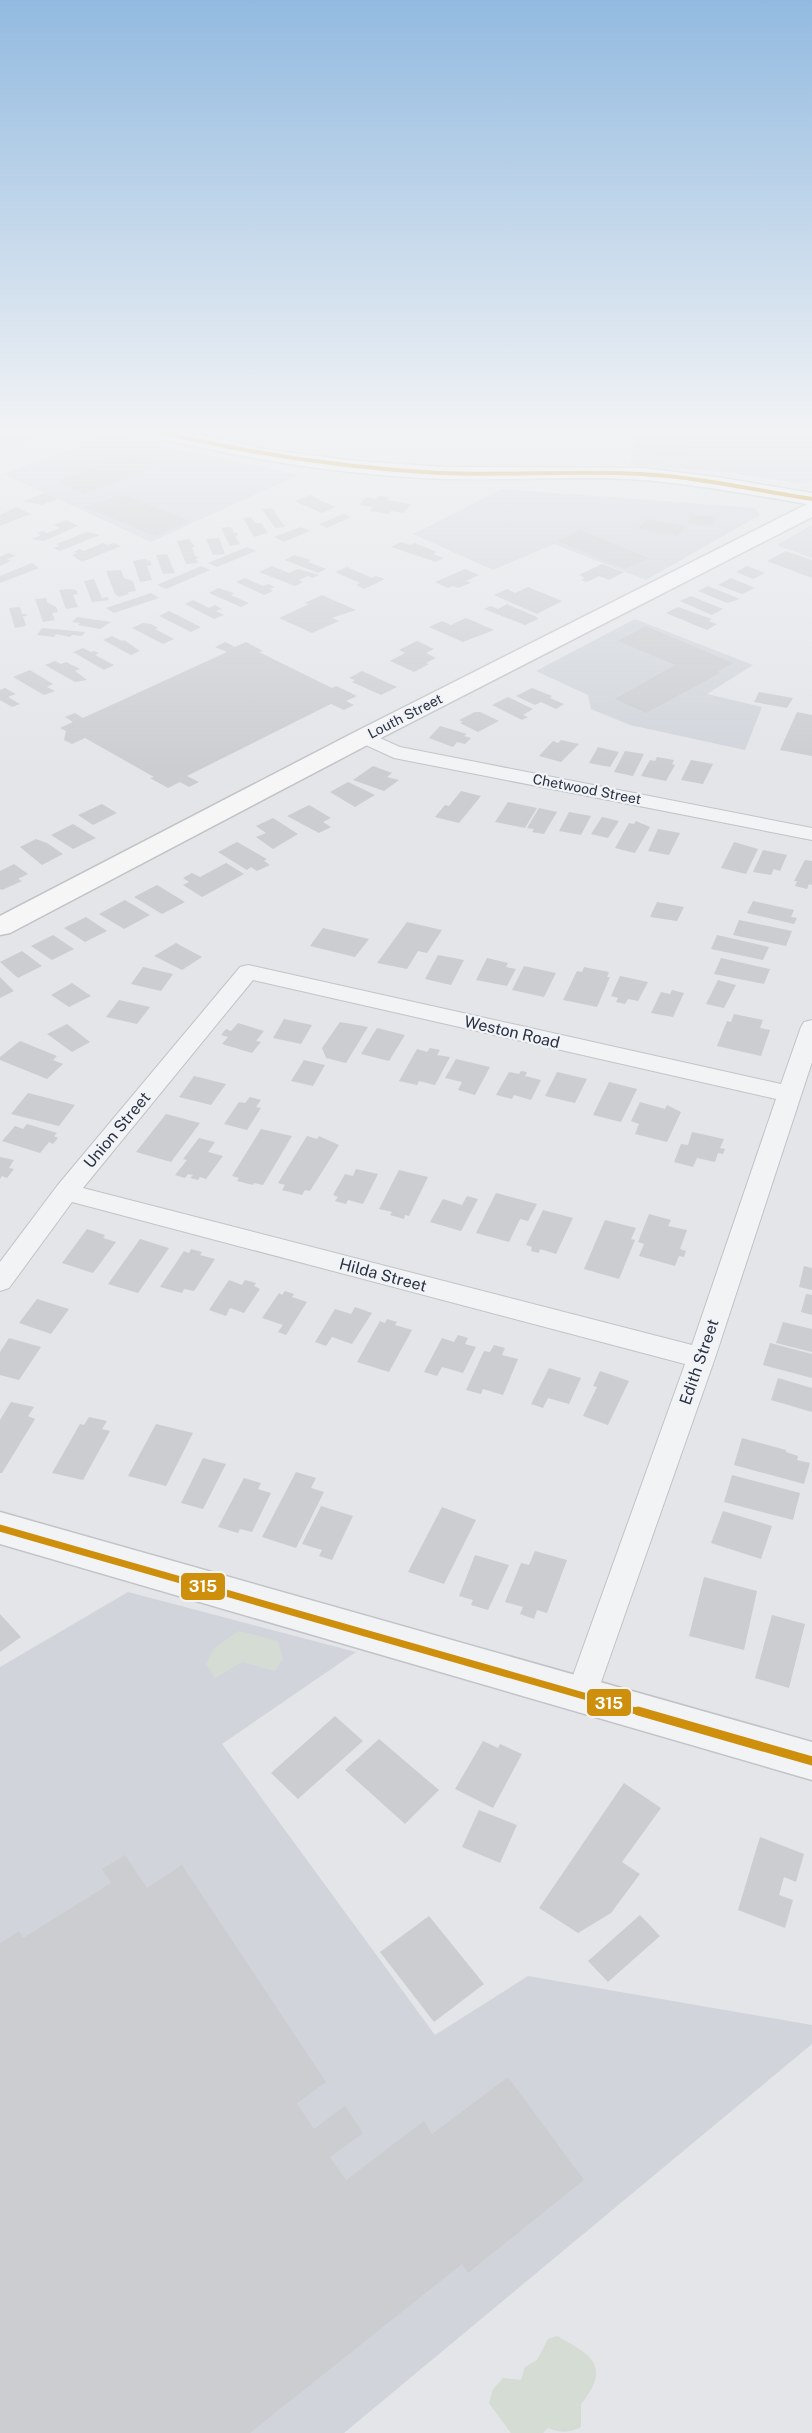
<svg xmlns="http://www.w3.org/2000/svg" width="812" height="2433" font-family="'Public Sans',sans-serif">
	<style>
		.built { fill: #d1d5db }
		.green { fill: #d4dcd3 }
		.building { fill: #cbcdd0 }
		.lines { fill: none; stroke-linecap: round; stroke-linejoin: round }
		.minor-casing { stroke: #c1c3c6; stroke-width: 2 }
		.tertiary-casing { stroke: #c1c3c6; stroke-width: 3 }
		.secondary-casing { stroke: #c1c3c6; stroke-width: 3 }
		.minor { fill: #f2f3f5; fill-rule: evenodd }
		.tertiary { fill: #f2f3f5; fill-rule: evenodd }
		.secondary { fill: #f6f6f7; fill-rule: evenodd }
		.bus-1-far2-casing { stroke: #f1f3f7; stroke-width: 7 }
		.bus-1-far1-casing { stroke: #f1f3f7; stroke-width: 11 }
		.bus-1-casing { stroke: #f1f3f7; stroke-width: 14 }
		.bus-1-far2 { stroke: #ce8f0d; stroke-width: 4 }
		.bus-1-far1 { stroke: #ce8f0d; stroke-width: 7 }
		.bus-1 { stroke: #ce8f0d; stroke-width: 9 }
		.labels { text-anchor: middle; dominant-baseline: central; stroke-width: 4.5; stroke-linejoin: round; paint-order: stroke }
		.far-street-label { font-size: 14px; fill: #293242; stroke: #f1f3f7 }
		.street-label { font-size: 16px; fill: #293242; stroke: #f1f3f7 }
		.line-badge { stroke: #f1f3f7; stroke-width: 2 }
		.badge-label { font-size: 16px; text-anchor: middle; font-weight: bold; fill: #fff }
	</style>
	<rect width="100%" height="100%" fill="#e3e5e8"/>
	<path class="built" d="M638 428 778 438 742 428H812V480L804 484 731 473 630 465Z
		M110 435 257 466 298 475 151 542 4 474Z
		M502 489 755 508 760 515 646 580 554 544 493 570 413 534Z
		M812 525V558L777 545Z
		M635 619 753 665 707 694 762 707 745 750 630 725 591 709 588 695 536 671Z
		M128 1592 356 1652 222 1744 435 2035 528 1976 812 2025V2044L344 2433H0V1667Z"/>
	<path class="green" d="M239 1631 278 1641 283 1659 275 1671 242 1662 215 1678 206 1664 214 1648Z
		M557 2336C591 2355 612 2365 581 2404V2427C569 2433 560 2433 548 2428L543 2433H511L489 2403 493 2389 503 2378 521 2380 525 2367 537 2360 548 2339Z"/>
	<path class="building" d="M18 433 30 439 3 448 0 447V440Z
		M644 438 690 442 685 458 638 454Z
		M132 454 140 457 144 456 160 466 84 494 57 481Z
		M45 493 58 499 42 505 23 501Z
		M123 494 190 521 155 536 84 507Z
		M310 495 321 500H319L336 507 322 513 294 501Z
		M378 496 389 497 387 500 411 504 404 513 391 511 388 514 370 511 373 507 359 505 366 497 376 499Z
		M16 507 31 514 0 526V515Z
		M272 508 285 527 275 528 262 509Z
		M343 514 351 517 327 528 319 524Z
		M691 515 716 517 713 526 688 523Z
		M251 517 255 523H261L268 533 254 537 243 518Z
		M647 519 686 526 678 536 638 529Z
		M66 520 78 526 44 541 32 539 41 535 37 533 43 531 47 533 60 528 54 525Z
		M231 527 234 533H237L238 535 235 536 240 544 230 546 221 528Z
		M301 527 310 531 284 542 274 537Z
		M580 530 649 558 625 569 557 541Z
		M87 532 100 535 60 551 53 548 60 546 56 544Z
		M219 538 225 554 213 555 206 539Z
		M189 539 195 547H192L195 556 200 558H196L198 563 186 564 177 541Z
		M401 542 411 545 415 543 437 552 433 554 444 558 436 562 391 547Z
		M103 543 108 545 114 543 121 546 82 562 72 555 77 553 73 552 80 549 83 551Z
		M247 547 256 551 217 567 208 563Z
		M786 551 812 560V578L767 561Z
		M9 553 16 556 7 559 11 561 0 566V557Z
		M167 554 175 573 163 574 156 555Z
		M294 555 311 560 308 562 326 569 318 573 285 560Z
		M144 559 150 561 152 565 147 566 152 580 140 582 133 561Z
		M32 563 39 568 0 583V576Z
		M602 564 624 572 609 580 599 576 587 582 581 580 585 578 579 575Z
		M201 566 210 570 166 589 157 585Z
		M272 566 289 573 298 569 319 575 313 578 308 576 299 580 303 582 295 586 259 572Z
		M747 566 765 573 753 579 736 572Z
		M347 567 372 578 376 576 385 579 364 589 356 585 360 583 335 572Z
		M465 569 479 575 466 581 471 583 458 588 453 586 448 588 435 582Z
		M121 570 124 578 133 581 136 591 128 592 129 594 119 597 115 594 106 571Z
		M245 578 263 586 268 584 275 587 270 589 273 591 264 595 236 582Z
		M731 578 755 588 742 594 718 585Z
		M94 579 102 598 108 597 109 600 92 602 84 581Z
		M708 586 740 599 727 603 698 591Z
		M528 587 562 601 537 614 494 595 507 589 515 593Z
		M218 588 234 593 231 595 249 603 241 607 209 593Z
		M70 589 76 590 78 594 73 595 78 607 66 609 59 590Z
		M151 593 159 598 114 613 106 608Z
		M322 595 356 610 332 618 339 621 312 633 279 618 309 604 305 603Z
		M691 596 723 609 712 615 680 601Z
		M46 598 48 603 56 607 58 612 52 613 55 620 43 622 35 599Z
		M193 600 209 608 215 605 222 609 216 611 224 615 214 619 185 604Z
		M507 604 537 617 538 619 525 625 484 609 491 606 498 609Z
		M20 607 22 614H26L27 616H23L26 626 15 628 9 608Z
		M678 607 712 619 709 621 717 624 707 630 666 613Z
		M169 611 201 627 191 632 159 616Z
		M77 617 111 622 100 629 78 625 80 623 72 622Z
		M466 618 494 630 463 642 429 627 442 621 451 625Z
		M143 623 151 624 158 628 155 629 174 639 163 644 132 628Z
		M646 626 733 663 717 672 720 673 646 713 615 699 675 665 618 641Z
		M42 628 85 632 82 636 72 635 70 637 56 634 54 637 37 635Z
		M112 636 122 641 124 640 140 651 131 655 103 640Z
		M417 641 434 649 426 653 436 658 426 663 429 664 414 672 390 661 405 653 399 650Z
		M225 642 235 647 246 642 263 651 259 652 332 688 336 686 357 696 346 701 354 705 344 710 331 704 187 776 199 782 189 787 180 782 168 788 150 778 154 777 85 738 72 744 64 740 66 731 60 728 73 722 65 717 75 713 83 718 227 652 215 647Z
		M83 648 91 652 94 651 99 653 95 655 114 665 104 670 73 652Z
		M55 661 61 664 66 662 80 669 75 671 87 680 75 682 45 665Z
		M30 670 53 684 47 687 55 691 44 695 13 677Z
		M362 671 397 687 381 695 352 682 355 680 349 678Z
		M5 688 16 694 8 697 20 704 12 707 0 700V690Z
		M532 688 552 696 550 698 564 704 556 709 541 702 535 705 516 696Z
		M759 692 793 698 787 708 754 702Z
		M508 697 533 709 523 715 528 717 522 720 492 705Z
		M475 712H480L499 721 478 732 460 723 463 722 459 720Z
		M797 712 812 715V756L780 750Z
		M440 726 467 734 464 736 471 738 465 744 457 742 453 747 429 738Z
		M561 740 579 744 561 762 539 756 553 741 558 743Z
		M598 747 619 752 610 767 589 763Z
		M625 751 644 754 633 776 614 772Z
		M657 757 674 760 672 764 675 765 666 781 641 776 650 760 655 761Z
		M691 760 713 764 703 784 681 780Z
		M373 766 392 773 387 777 399 780 384 791 353 780Z
		M348 782 375 795 355 807 330 792Z
		M461 791 481 796 459 823 435 817 445 805 449 806Z
		M508 802 537 808 525 828 495 822Z
		M102 804 117 813 93 825 78 815Z
		M309 805 331 818 323 822 331 827 319 833 287 816Z
		M539 808 557 812 544 834 532 832 534 829 527 828Z
		M569 812 591 816 581 835 559 831Z
		M602 817 619 821 608 838 591 834Z
		M273 818 298 834 273 849 256 837 266 833 256 826Z
		M636 821 650 827 635 853 615 848 629 823 634 824Z
		M73 824 96 838 73 849 51 835Z
		M658 829 680 833 669 855 648 851Z
		M36 839 47 843 63 854 42 865 20 847Z
		M237 842 267 859 264 861 270 865 257 871 251 867 247 870 218 852Z
		M734 842 758 849 746 874 721 868Z
		M763 850 787 855 780 871 774 869 771 875 753 872Z
		M805 860 812 861V885L809 884 807 889 795 886 797 881H794Z
		M226 863 244 874 202 897 183 885 189 882 183 878 192 873 200 877Z
		M14 864 28 874 18 879 22 881 2 890 0 889V871Z
		M157 885 185 902 162 914 134 897Z
		M125 900 150 915 124 929 99 914Z
		M753 901 794 910 791 917 797 918 794 924 747 913Z
		M657 902 684 907 677 921 650 917Z
		M86 917 107 931 85 942 64 928Z
		M739 920 792 931 786 946 733 935Z
		M407 922 442 930 427 953 418 951 407 969 377 963Z
		M323 928 369 939 355 957 310 946Z
		M53 935 74 949 52 960 31 946Z
		M717 935 769 947 763 960 711 949Z
		M176 943 202 957 182 970 154 956Z
		M22 951 42 966 18 978 0 962Z
		M438 955 464 960 451 985 425 979Z
		M487 958 508 963 506 967 516 969 507 986 476 980Z
		M721 958 770 969 764 984 714 974Z
		M524 966 556 973 544 997 512 990Z
		M143 967 173 974 161 991 131 984Z
		M584 967 609 972 607 977H610L597 1007 563 1000 577 971 582 972Z
		M620 976 648 982 638 1001 628 999 625 1004 616 1002 618 998 611 996Z
		M0 977 14 991 0 998Z
		M718 980 736 985 724 1008 706 1004Z
		M72 983 91 996 69 1007 51 995Z
		M672 990 684 993 673 1017 651 1013 661 992 670 994Z
		M119 1000 150 1007 137 1024 106 1017Z
		M734 1014 763 1020 760 1028 770 1030 761 1056 717 1046 727 1021 731 1022Z
		M284 1019 312 1025 301 1044 273 1038Z
		M340 1022 368 1027 346 1063 326 1058 322 1048Z
		M238 1023 264 1031 256 1041 261 1042 252 1053 222 1044 228 1037 221 1035 226 1029 231 1031Z
		M67 1024 90 1042 72 1052 47 1034Z
		M377 1028 405 1035 389 1061 361 1054Z
		M20 1041 57 1056 53 1060 63 1064 47 1079 0 1060V1057Z
		M430 1048 440 1050 437 1055 450 1057 435 1085 419 1081 417 1085 399 1081 417 1049 427 1052Z
		M456 1059 490 1067 475 1095 458 1090 462 1082 445 1078Z
		M304 1060 325 1065 313 1086 291 1081Z
		M521 1071 527 1072 525 1076 541 1080 531 1100 514 1095 512 1099 496 1095 509 1072 519 1074Z
		M557 1072 587 1079 575 1103 545 1096Z
		M194 1076 226 1084 211 1105 179 1097Z
		M609 1082 637 1089 621 1122 593 1115Z
		M28 1093 75 1105 59 1126 11 1114Z
		M250 1097 261 1100 256 1107 261 1108 247 1130 224 1124 239 1102 245 1103Z
		M640 1102 665 1109 667 1105 681 1112 667 1142 635 1134 639 1124 631 1121Z
		M166 1114 200 1123 171 1162 136 1152Z
		M27 1124 57 1133 54 1136 58 1138 53 1144 49 1142 40 1153 2 1141 15 1126 23 1129Z
		M261 1129 292 1136 263 1185 254 1183 253 1185 237 1181 239 1178 232 1176Z
		M692 1132 724 1139 720 1148 725 1149 723 1154 718 1153 715 1162 697 1158 693 1167 674 1162 681 1144 688 1145Z
		M307 1136 317 1139 319 1136 339 1145 310 1191 305 1190 302 1195 282 1190 285 1185 278 1183Z
		M199 1138 215 1142 208 1152 223 1156 206 1179 200 1177 198 1180 190 1178 193 1175 188 1174 185 1178 175 1175 187 1160 183 1159Z
		M0 1157 14 1160 9 1168 14 1169 7 1178 2 1176 0 1179Z
		M356 1169 378 1174 363 1204 348 1200 346 1204 335 1201 338 1197 333 1195 345 1174 353 1176Z
		M399 1170 428 1177 409 1216 405 1215 404 1219 390 1215 392 1212 379 1209Z
		M496 1193 537 1204 528 1221 520 1219 509 1242 476 1233Z
		M467 1196 478 1199 461 1231 430 1222 443 1199 462 1205Z
		M543 1210 573 1218 556 1254 540 1249 539 1253 531 1251 532 1247 526 1245Z
		M649 1214 671 1220 668 1226 687 1230 680 1249 686 1251 684 1257 679 1256 675 1266 639 1256 644 1244 638 1242Z
		M605 1220 636 1228 631 1239 635 1240 619 1279 584 1269Z
		M87 1229 105 1235 103 1238 116 1242 93 1273 62 1263Z
		M140 1239 169 1248 138 1293 108 1284Z
		M191 1249 202 1252 200 1255 215 1259 194 1291 184 1289 182 1293 160 1287 184 1251 189 1253Z
		M804 1266 812 1268V1290L799 1287Z
		M229 1280 242 1285 245 1280 256 1283 254 1286 260 1289 244 1313 230 1308 226 1316 209 1310Z
		M285 1291 294 1294 292 1297 307 1302 286 1335 278 1332 283 1325 262 1318 279 1293 282 1295Z
		M806 1294 812 1295V1315L801 1312Z
		M37 1299 69 1309 51 1334 19 1323Z
		M355 1307 372 1313 352 1344 332 1337 326 1346 315 1342 335 1309 351 1314Z
		M387 1319 397 1322 395 1325 412 1330 389 1372 357 1362 380 1321 385 1323Z
		M783 1322 812 1329V1352L776 1343Z
		M458 1335 468 1338 465 1344 476 1347 463 1373 442 1367 437 1376 424 1372 442 1338 454 1342Z
		M9 1338 41 1347 19 1380 0 1375V1352Z
		M770 1343 812 1354V1378L763 1365Z
		M494 1345 505 1348 502 1355 518 1359 503 1395 483 1389 481 1394 466 1390 484 1351 490 1352Z
		M549 1368 581 1378 569 1404 548 1398 543 1408 531 1404Z
		M600 1371 629 1381 608 1425 583 1416 597 1387 593 1386Z
		M778 1378 812 1388V1412L771 1400Z
		M11 1402 34 1407 28 1416 35 1419 2 1473H0V1420Z
		M89 1417 107 1421 102 1429 110 1431 83 1480 52 1473 80 1424 84 1425Z
		M156 1424 193 1433 166 1486 128 1476Z
		M742 1438 786 1450V1452L798 1456 797 1460 810 1463 804 1484 734 1465Z
		M203 1458 226 1464 203 1509 181 1503Z
		M296 1472 316 1478 311 1488 324 1492 296 1548 262 1537Z
		M732 1475 800 1493 793 1520 724 1502Z
		M244 1478 261 1483 258 1489 271 1493 252 1532 240 1529 238 1533 218 1527Z
		M321 1506 353 1516 332 1560 319 1556 322 1550 302 1544Z
		M442 1507 476 1520 444 1584 408 1572Z
		M723 1511 772 1526 761 1559 711 1543Z
		M535 1551 567 1560 547 1613 537 1610 534 1619 520 1614 523 1607 505 1602 521 1563 529 1565Z
		M475 1555 509 1565 488 1610 471 1605 473 1600 459 1596Z
		M704 1577 757 1591 744 1650 689 1636Z
		M0 1614 21 1637 0 1652Z
		M772 1615 805 1624 789 1688 755 1678Z
		M335 1716 363 1741 298 1799 271 1773Z
		M379 1739 439 1790 405 1824 345 1770Z
		M483 1741 498 1748 500 1744 522 1754 493 1808 455 1789Z
		M624 1783 661 1808 622 1862 640 1874 611 1913 578 1933 539 1908Z
		M479 1810 517 1825 500 1863 462 1847Z
		M760 1837 804 1854 796 1882 784 1877 779 1895 793 1900 785 1928 738 1910Z
		M125 1855 147 1888 182 1865 326 2082 297 2103 314 2129 345 2106 363 2133 330 2157 346 2180 424 2121 432 2134 508 2077 584 2180 468 2273 462 2264 250 2433H0V1943L19 1931 23 1938 111 1883 102 1869Z
		M640 1915 660 1936 608 1982 588 1961Z
		M429 1916 484 1984 434 2022 380 1952Z"/>
	<g class="lines">
		<defs>
			<path id="minor" d="M364 731 400 747 812 828V840L394 758 357 741 355 737 357 733Z
				M248 965 781 1084 801 1027 804 1022 812 1020V1062L715 1358 593 1705 582 1709 571 1705 566 1695 685 1364 72 1202 9 1288 0 1291V1262L57 1186 240 967ZM253 980 776 1099 692 1345 83 1188Z"/>
			<path id="tertiary" d="M0 1512 812 1742V1780L0 1544Z"/>
			<path id="secondary" d="M133 428H165L270 450 356 461 443 467 643 468 716 477 812 493V517L373 742 10 933 0 935V916L355 732 807 504C753 495 700 485 645 480 579 475 512 481 445 479 340 475 237 458 135 432Z"/>
		</defs>
		<use href="#minor" class="minor-casing"/>
		<use href="#tertiary" class="tertiary-casing"/>
		<use href="#secondary" class="secondary-casing"/>
		<use href="#minor" class="minor"/>
		<use href="#tertiary" class="tertiary"/>
		<use href="#secondary" class="secondary"/>
		<defs>
			<path id="bus-1-far2" d="M143 428C241 452 339 468 440 473 507 476 574 470 641 474 698 477 755 490 812 499"/>
			<path id="bus-1-far1" d="M0 1528 643 1713"/>
			<path id="bus-1" d="M638 1711 812 1761"/>
		</defs>
		<use href="#bus-1-far2" class="bus-1-far2-casing"/>
		<use href="#bus-1-far1" class="bus-1-far1-casing"/>
		<use href="#bus-1" class="bus-1-casing"/>
		<use href="#bus-1-far2" class="bus-1-far2"/>
		<use href="#bus-1-far1" class="bus-1-far1"/>
		<use href="#bus-1" class="bus-1"/>
	</g>
	<linearGradient id="sky" x2="0" y2="1"><stop stop-color="#92bae0"/><stop offset="0.56" stop-color="#f2f3f5"/><stop offset="1" stop-color="#f2f3f5" stop-opacity="0"/></linearGradient>
	<rect width="812" height="769" fill="url(#sky)"/>
	<g class="labels">
		<g class="far-street-label">
			<text transform="translate(405 716) rotate(-27)">Louth Street</text>
			<text transform="translate(587 789) rotate(11)">Chetwood Street</text>
		</g>
		<g class="street-label">
			<text transform="translate(512 1032) rotate(13)">Weston Road</text>
			<text transform="translate(117 1130) rotate(-50)">Union Street</text>
			<text transform="translate(383 1275) rotate(15)">Hilda Street</text>
			<text transform="translate(699 1362) rotate(-71)">Edith Street</text>
		</g>
	</g>
	<g class="line-badge">
		<rect x="180" y="1572" width="46" height="29" rx="6" fill="#ce8f0d"/>
		<rect x="586" y="1688" width="46" height="29" rx="6" fill="#ce8f0d"/>
	</g>
	<g class="badge-label">
		<text x="203" y="1592">315</text>
		<text x="609" y="1709">315</text>
	</g>
</svg>
